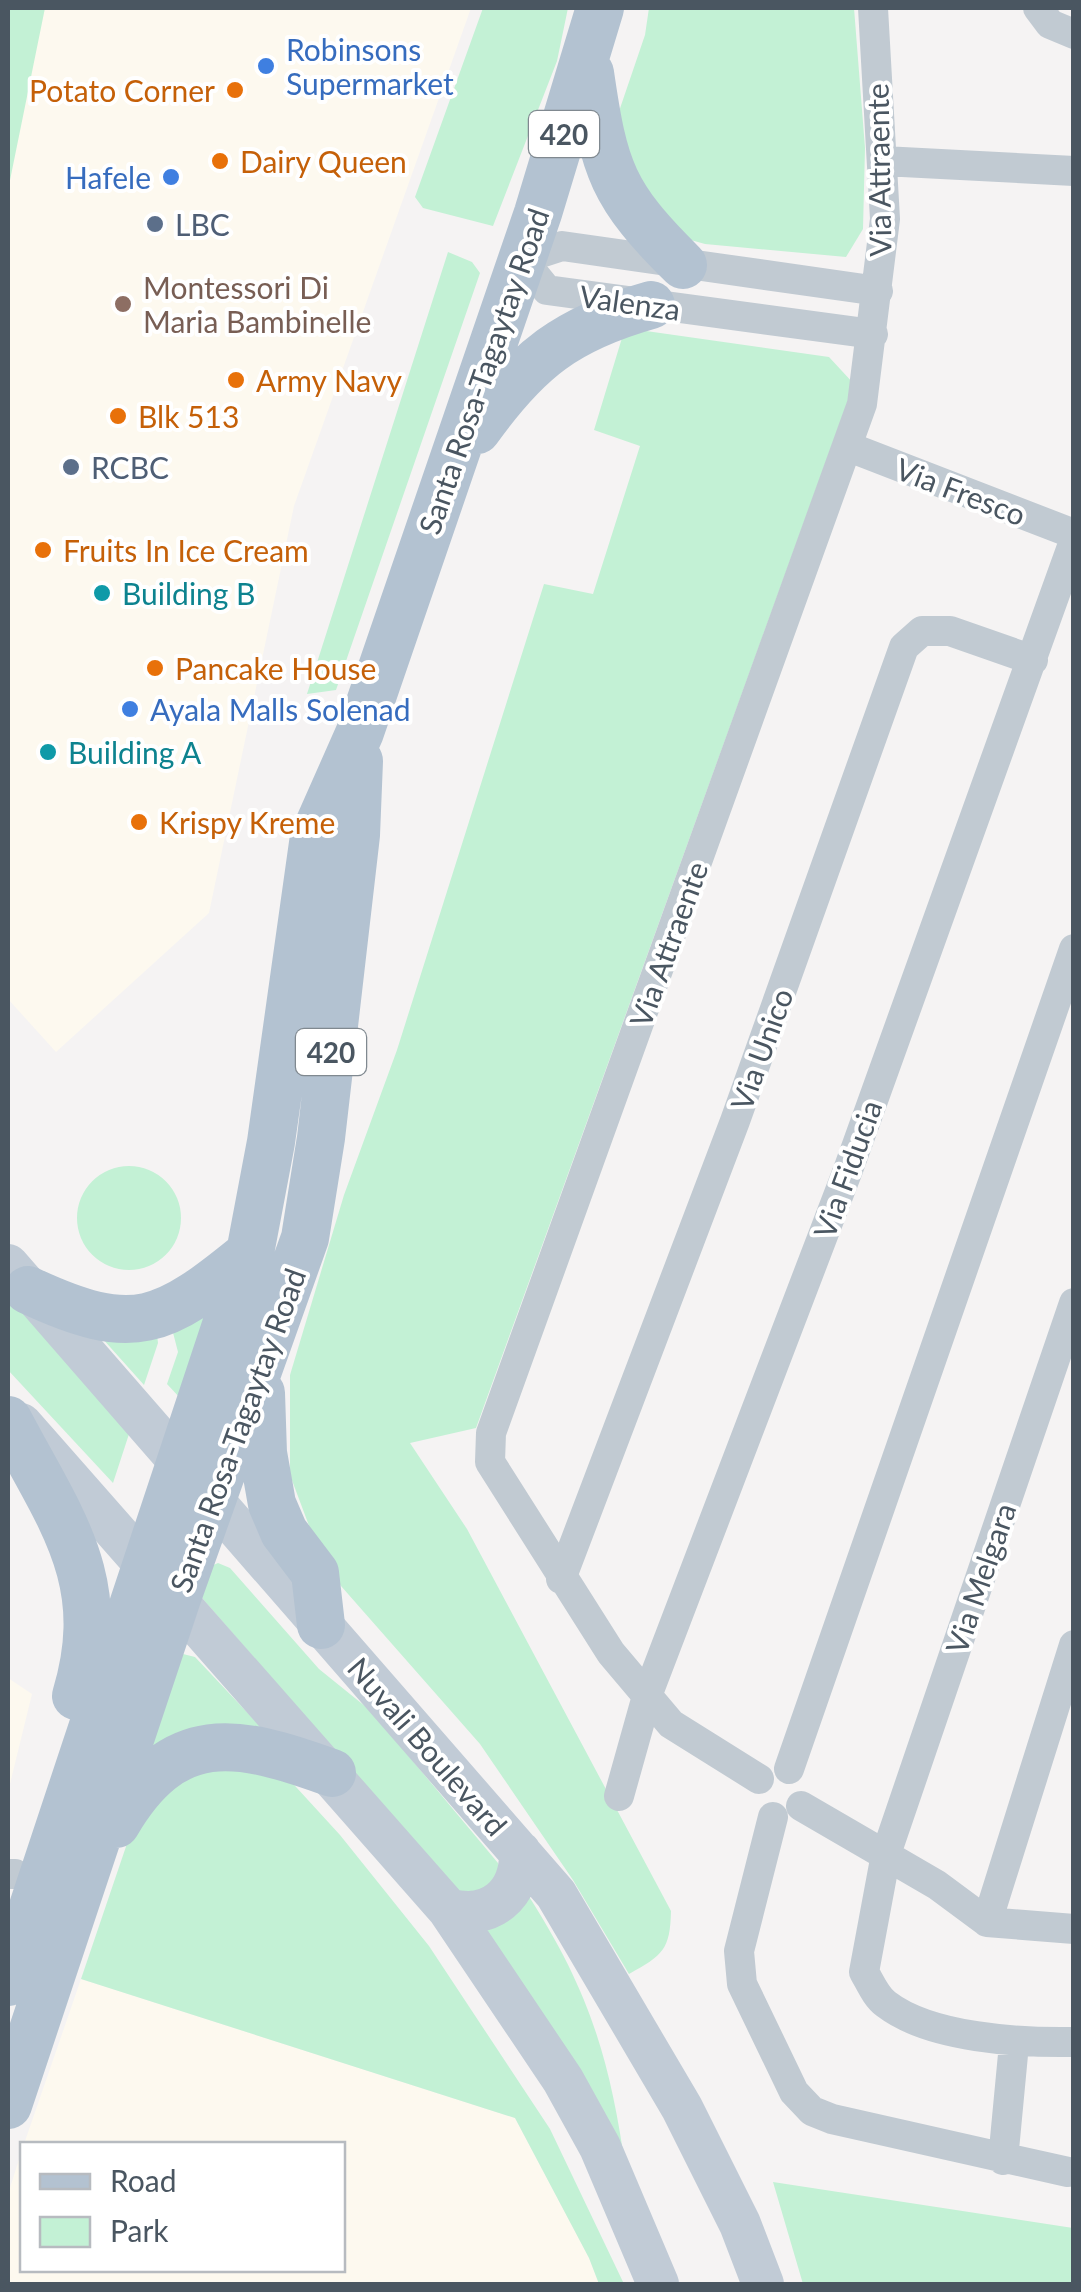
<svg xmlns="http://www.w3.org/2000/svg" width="1081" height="2292" font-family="Lato,sans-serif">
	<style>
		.commercial { fill: #fdf9ef }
		.green { fill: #c3f1d5 }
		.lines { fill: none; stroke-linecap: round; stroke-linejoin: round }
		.minor { stroke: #c1cad2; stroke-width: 30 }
		.secondary { stroke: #c1cbd6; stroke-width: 42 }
		.primary { stroke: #b3c2d1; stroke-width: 48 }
		.shop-dot { fill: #3f7fe0; stroke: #fff; stroke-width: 4 }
		.food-dot { fill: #e8710a; stroke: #fff; stroke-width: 4 }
		.service-dot { fill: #5c6f8a; stroke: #fff; stroke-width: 4 }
		.education-dot { fill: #8d6e63; stroke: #fff; stroke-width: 4 }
		.culture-dot { fill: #0f9aa8; stroke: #fff; stroke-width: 4 }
		.labels { text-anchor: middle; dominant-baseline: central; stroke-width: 8; stroke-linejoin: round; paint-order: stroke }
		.shield { fill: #fff; stroke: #808990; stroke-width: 2.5 }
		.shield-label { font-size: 28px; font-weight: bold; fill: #4a5661 }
		.shop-label { font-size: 30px; fill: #366cbe; stroke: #fff; text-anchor: start }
		.food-label { font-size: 30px; fill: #c56008; stroke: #fff; text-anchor: start }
		.street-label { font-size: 30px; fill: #4a5661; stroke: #fff }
		.service-label { font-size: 30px; fill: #4e5e75; stroke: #fff; text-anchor: start }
		.education-label { font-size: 30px; fill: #785e54; stroke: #fff; text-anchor: start }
		.culture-label { font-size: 30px; fill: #0d838f; stroke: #fff; text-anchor: start }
	</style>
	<rect width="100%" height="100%" fill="#f5f3f3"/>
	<path class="commercial" d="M8 8H471L294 506 209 913 56 1052 8 999Z
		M8 1678 32 1694 8 1792Z
		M81 1979 515 2118 589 2258 599 2284H8V2194L22 2150V2270H342V2144H24Z"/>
	<path class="green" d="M8 8H45L8 190Z
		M483 8H568L557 61 493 226 423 208 415 197Z
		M649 8H854L865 148 863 229 846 257 705 244 673 235 641 206 614 126 645 35Z
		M448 252 472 262 480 273 336 690 307 694Z
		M625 328 829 357 854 384 476 1428 410 1443 467 1529 671 1911C670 1950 663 1955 629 1974L573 1880 480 1744 341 1586 317 1547 290 1475V1375L344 1195 397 1050 544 584 593 594 640 446 594 430Z
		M77 1218a52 52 0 1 1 104 0a52 52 0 1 1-104 0Z
		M215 1291 181 1399 167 1384 178 1352 170 1321Z
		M8 1295 130 1431 113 1483 8 1370Z
		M85 1319 156 1326 158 1343 144 1385Z
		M218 1563 230 1568 319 1669 371 1711 498 1863 501 1877 465 1900 202 1598 209 1567Z
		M183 1654 195 1657 275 1742 136 1772Z
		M187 1762 286 1776 340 1835 429 1946 550 2129 624 2284H599L589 2258 515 2118 81 1979 134 1823Z
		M526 1892C589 1989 610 2058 626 2172L478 1926Z
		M773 2182 1073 2228V2284H803Z"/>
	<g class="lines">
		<path class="minor" d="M1038 8 1050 24 1074 34
			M883 161 1074 171
			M873 334 547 290 522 259 562 246 878 291
			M849 447 1074 534
			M1074 1303 886 1854 864 1972C870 1982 876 1997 886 2004 930 2038 1020 2043 1074 2042
			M561 1579 735 1121 904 647 922 631H950L1033 660
			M789 1769 1074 949
			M759 1779 671 1724 611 1653 490 1462 491 1433 862 404 885 219 873 8
			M619 1796 647 1696 848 1170 1074 541
			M801 1806 937 1885 987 1922 1074 1929
			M773 1817 739 1951 742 1984 794 2092 812 2111 832 2119 1068 2172
			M8 1874H15
			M987 1922 1074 1645
			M1003 2160 1014 2044"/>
		<path class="secondary" d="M8 1265 556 1894 682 2108 740 2224 763 2284
			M21 1424 448 1909 563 2080 600 2147 658 2284
			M448 1909C491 1921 521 1894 520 1852"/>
		<path class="primary" d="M590 73C604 170 612 195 683 265
			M477 430C528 359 566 329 651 305
			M28 1290C135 1340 163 1324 250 1253
			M261 1393 263 1453 272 1504 284 1532 315 1573 321 1625
			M8 1420C60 1519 111 1580 76 1696
			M116 1824C174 1725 236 1738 332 1773
			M8 1982 250 1253 271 1142 314 836 360 732 538 213 600 8
			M8 2105 177 1598 305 1238 321 1138 356 835 359 761"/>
	</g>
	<g class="shop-dot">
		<circle cx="266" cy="66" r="10"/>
		<circle cx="171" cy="177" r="10"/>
		<circle cx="130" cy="709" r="10"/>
	</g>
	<g class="food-dot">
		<circle cx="235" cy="90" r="10"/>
		<circle cx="220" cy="161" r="10"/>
		<circle cx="236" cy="380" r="10"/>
		<circle cx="118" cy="416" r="10"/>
		<circle cx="43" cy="550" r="10"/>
		<circle cx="155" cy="668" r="10"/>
		<circle cx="139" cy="822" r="10"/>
	</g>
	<g class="service-dot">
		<circle cx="155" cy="224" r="10"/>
		<circle cx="71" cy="467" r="10"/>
	</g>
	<circle class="education-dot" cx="123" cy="304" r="10"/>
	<g class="culture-dot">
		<circle cx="102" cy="593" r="10"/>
		<circle cx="48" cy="752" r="10"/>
	</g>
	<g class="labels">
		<g class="shield">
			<rect x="529" y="111" width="70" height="46" rx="8"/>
			<rect x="296" y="1029" width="70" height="46" rx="8"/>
		</g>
		<g class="shield-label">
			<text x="564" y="134">420</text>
			<text x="331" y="1052">420</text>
		</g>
		<g class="shop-label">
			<text x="286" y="49">Robinsons<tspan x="286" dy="34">Supermarket</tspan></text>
			<text x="151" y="177" text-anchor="end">Hafele</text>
			<text x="150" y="709">Ayala Malls Solenad</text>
		</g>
		<g class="food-label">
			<text x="215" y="90" text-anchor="end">Potato Corner</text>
			<text x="240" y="161">Dairy Queen</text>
			<text x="256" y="380">Army Navy</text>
			<text x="138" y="416">Blk 513</text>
			<text x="63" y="550">Fruits In Ice Cream</text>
			<text x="175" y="668">Pancake House</text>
			<text x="159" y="822">Krispy Kreme</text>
		</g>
		<g class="street-label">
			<text transform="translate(878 170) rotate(-91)">Via Attraente</text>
			<text transform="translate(630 302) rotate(8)">Valenza</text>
			<text transform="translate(483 371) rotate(-71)">Santa Rosa-Tagaytay Road</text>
			<text transform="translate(961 491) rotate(21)">Via Fresco</text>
			<text transform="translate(668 944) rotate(-70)">Via Attraente</text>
			<text transform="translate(761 1049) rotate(-70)">Via Unico</text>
			<text transform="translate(847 1169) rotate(-70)">Via Fiducia</text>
			<text transform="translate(237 1430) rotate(-70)">Santa Rosa-Tagaytay Road</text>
			<text transform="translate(980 1578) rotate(-71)">Via Melgara</text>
			<text transform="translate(428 1746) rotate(49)">Nuvali Boulevard</text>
		</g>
		<g class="service-label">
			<text x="175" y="224">LBC</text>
			<text x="91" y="467">RCBC</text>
		</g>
		<g class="education-label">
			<text x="143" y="287">Montessori Di<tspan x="143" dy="34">Maria Bambinelle</tspan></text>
		</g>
		<g class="culture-label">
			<text x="122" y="593">Building B</text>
			<text x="68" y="752">Building A</text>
		</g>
	</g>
	<rect width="1081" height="2292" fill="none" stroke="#4a5661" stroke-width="20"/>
	<rect x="20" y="2142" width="325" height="130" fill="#ffffff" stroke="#b7bbc0" stroke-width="2.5"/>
	<rect x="40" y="2174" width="50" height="15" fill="#b3c2d1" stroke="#b7bbc0" stroke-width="2.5"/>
	<text x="110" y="2192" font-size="30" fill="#4a5661">Road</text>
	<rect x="40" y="2217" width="50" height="30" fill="#c3f1d5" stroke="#b7bbc0" stroke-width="2.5"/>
	<text x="110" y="2242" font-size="30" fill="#4a5661">Park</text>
</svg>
